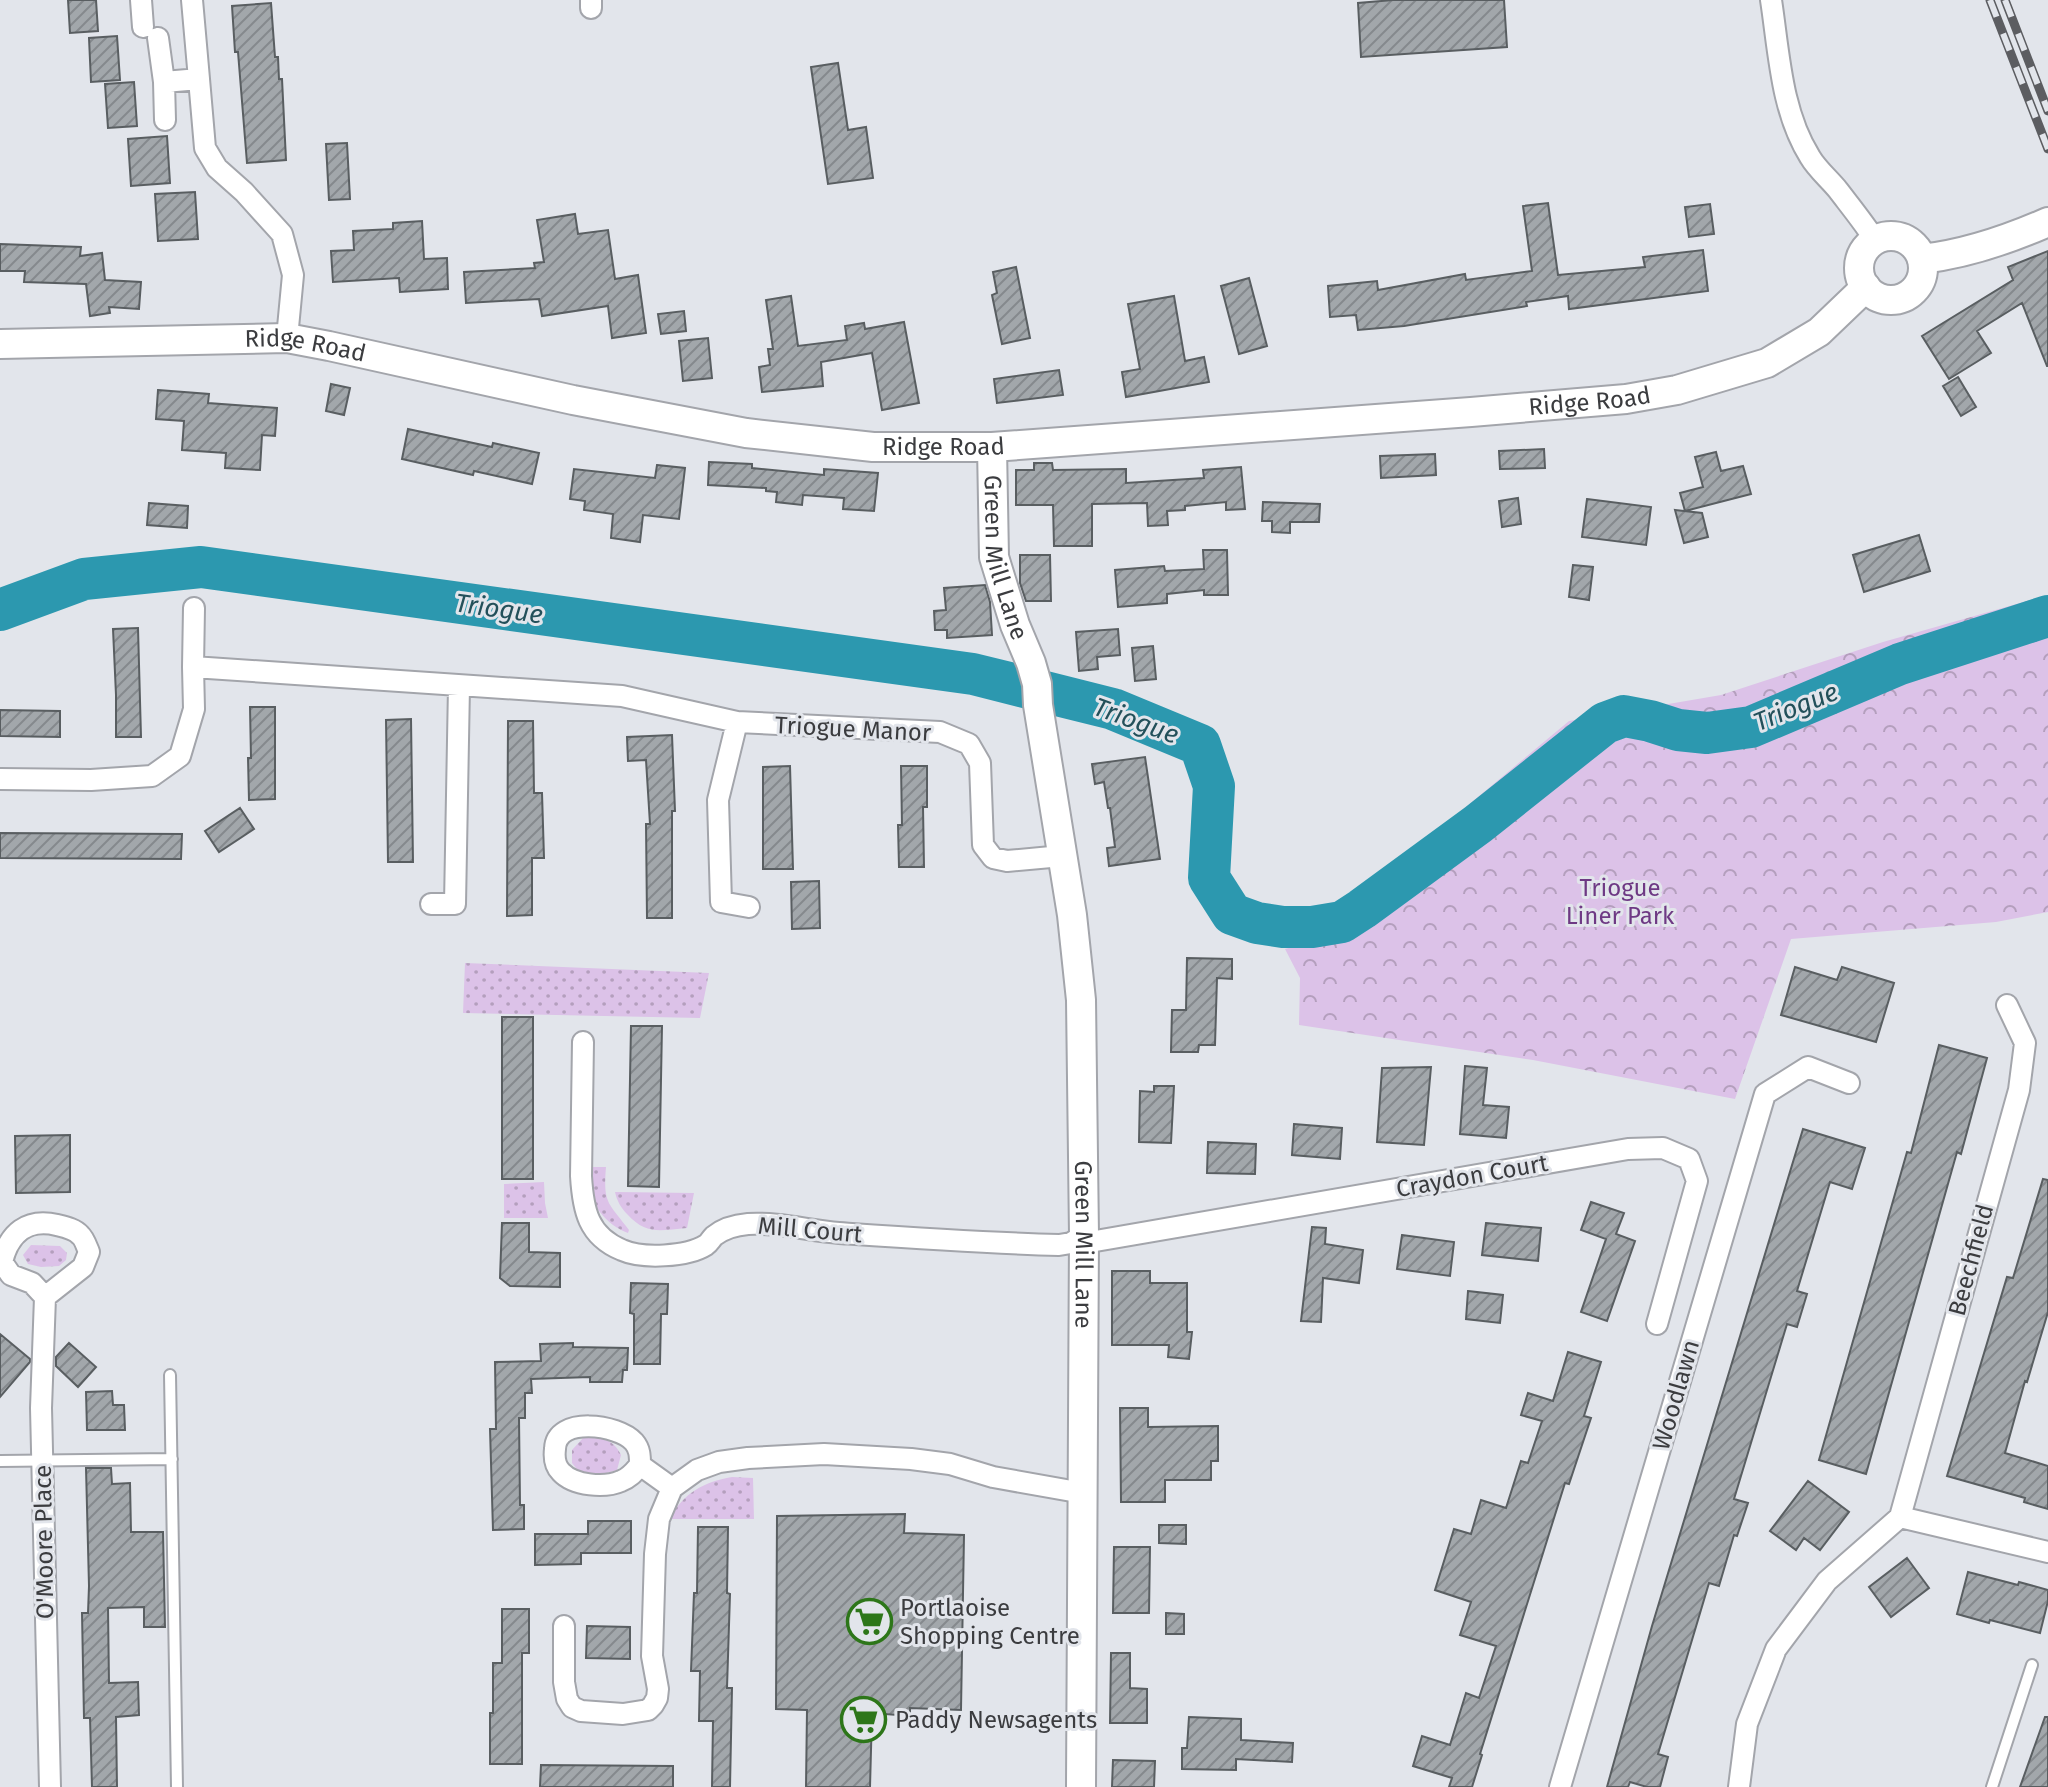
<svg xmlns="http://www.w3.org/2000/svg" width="2048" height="1787" font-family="'Fira Sans',sans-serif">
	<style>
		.grass { fill: url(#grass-dots) }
		.park { fill: url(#park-crowns) }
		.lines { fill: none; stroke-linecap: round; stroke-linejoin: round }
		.river { stroke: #2c98af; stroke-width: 42 }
		.building { fill: url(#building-hatch); stroke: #595e61; stroke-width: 2 }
		.lane-casing { stroke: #a3a5ab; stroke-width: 14 }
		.street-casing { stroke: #a3a5ab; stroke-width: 24 }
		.secondary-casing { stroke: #a3a5ab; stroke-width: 32 }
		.lane { stroke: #fff; stroke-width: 10 }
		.street { stroke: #fff; stroke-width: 20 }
		.secondary { stroke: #fff; stroke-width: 28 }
		.rail-casing { stroke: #5c5d61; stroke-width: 9 }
		.rail { stroke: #e2e5eb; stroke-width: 6; stroke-dasharray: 18; stroke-linecap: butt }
		.labels { text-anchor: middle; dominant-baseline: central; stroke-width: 6; stroke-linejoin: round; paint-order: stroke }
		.street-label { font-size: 24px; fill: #3b3c3f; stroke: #e2e5eb }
		.park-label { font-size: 24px; fill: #6e3984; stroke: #e2e5eb }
		.poi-label { font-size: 24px; fill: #3b3c3f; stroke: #e2e5eb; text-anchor: start }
		.water-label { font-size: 26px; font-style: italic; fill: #23505a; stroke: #e2e5eb }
	</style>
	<defs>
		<pattern id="grass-dots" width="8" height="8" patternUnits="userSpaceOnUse" patternTransform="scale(2)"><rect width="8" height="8" fill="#dcc2e8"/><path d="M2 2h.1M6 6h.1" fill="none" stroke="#b49fbd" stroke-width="1.8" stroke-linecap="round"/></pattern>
		<pattern id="park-crowns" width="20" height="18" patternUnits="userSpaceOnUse" patternTransform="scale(2)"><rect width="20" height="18" fill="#dcc2e8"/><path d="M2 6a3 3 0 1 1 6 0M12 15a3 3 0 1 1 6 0" fill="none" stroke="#b49fbd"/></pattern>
		<pattern id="building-hatch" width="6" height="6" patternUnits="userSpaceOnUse" patternTransform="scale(2)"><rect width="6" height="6" fill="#a2a7ab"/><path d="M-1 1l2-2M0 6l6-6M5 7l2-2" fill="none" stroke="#85898d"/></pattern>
	</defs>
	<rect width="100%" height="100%" fill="#e2e5eb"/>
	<path class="grass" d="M465 963 709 973 700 1018 463 1013Z
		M593 1167H606C603 1204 608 1202 629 1230L628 1233C604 1225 579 1193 593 1167Z
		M544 1182 545 1203 548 1218H504V1184Z
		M615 1192 694 1193 687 1228C661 1230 647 1236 627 1214 621 1208 617 1201 615 1192Z
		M31 1245 60 1246 67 1253 66 1260 59 1266 41 1267 28 1264 23 1255Z
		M584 1437C600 1437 614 1439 621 1455L617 1470 603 1474 580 1473 572 1463V1450Z
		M732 1477 753 1478 754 1519H669C684 1493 703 1482 732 1477Z"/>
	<path class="park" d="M2048 595V912L1996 922 1791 939 1735 1099 1533 1060 1299 1025 1300 978 1285 949 1316 940 1339 913 1569 721 1721 695 1883 642Z"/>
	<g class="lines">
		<path class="river" d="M0 610 84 579 201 567 973 674 1113 709 1200 745 1214 786 1209 878 1232 914 1257 923 1283 927H1312L1342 922 1362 909 1478 824 1605 723 1624 716 1650 721 1678 730 1707 733 1751 727 1900 664 2048 616"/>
	</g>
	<path class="building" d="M68 0H96L98 31 70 33Z
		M1393 0H1504L1507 47 1361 57 1358 3Z
		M271 3 275 57H278L279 79H282L286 160 247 163 238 52H235L232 6Z
		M117 36 120 80 91 82 89 38Z
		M838 63 848 130 866 127 873 178 828 184 811 67Z
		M134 82 137 126 108 128 105 84Z
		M167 136 170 183 131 186 128 139Z
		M347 143 350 199 329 200 326 144Z
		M195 192 198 239 158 241 155 194Z
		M1548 203 1558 275 1645 267 1643 257 1703 250 1708 291 1569 309 1568 296 1526 302 1527 306 1404 326 1358 330 1356 315 1330 317 1328 286 1377 281 1378 290 1465 274 1466 280 1532 271 1523 206Z
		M1710 204 1714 234 1689 237 1685 207Z
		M575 214 578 234 608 230 615 279 638 275 646 333 612 338 608 306 542 316 539 299 466 303 464 272 535 268 534 263 544 262 537 220Z
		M422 221 424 259 447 258 448 289 400 292 399 278 333 282 331 251 354 250 353 231 393 229V223Z
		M0 244 81 247 80 256 102 253 105 280 141 282 139 309 109 307 110 313 90 316 86 284 24 282 25 271H0Z
		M2048 251V366H2047L2022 303 1977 331 1991 353 1949 379 1922 336 2013 280 2008 267Z
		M1016 267 1030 338 1002 344 992 295 997 293 993 272Z
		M1249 278 1267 346 1239 354 1221 286Z
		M791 296 798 346 847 340 845 326 864 323 865 329 904 322 919 403 882 410 872 353 821 362 823 386 762 392 759 367 770 365 768 349H773L766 300Z
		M1174 296 1185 361 1204 357 1209 382 1126 397 1122 372 1140 369 1128 304Z
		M684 311 686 331 661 334 658 314Z
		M708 338 712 378 683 381 679 341Z
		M1059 370 1063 395 997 403 994 379Z
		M1958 377 1976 407 1961 416 1943 386Z
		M331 384 350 388 344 415 326 411Z
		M158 390 209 394 208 403 277 408 275 436 262 435 260 470 225 468 226 453 182 450 184 421 156 419Z
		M408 429 492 447 493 443 539 453 532 484 474 471 473 475 402 459Z
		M1544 449 1545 468 1500 469 1499 451Z
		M1716 452 1721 471 1743 466 1751 494 1685 511 1680 493 1703 487 1695 457Z
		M1435 454 1436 475 1381 478 1380 456Z
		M709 462 752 464V468L824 475V469L878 473 874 511 843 509 844 498 803 495 802 505 776 502 777 492 766 491V488L708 485Z
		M1034 463H1052L1053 470 1126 469V483L1204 478 1203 470 1241 467 1245 509 1226 510V502L1185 506V510L1167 511 1168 525 1148 526 1147 503 1092 504V546H1054L1053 505H1016V470H1034Z
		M657 465 685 468 679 519 643 515 640 542 611 538 613 514 584 510 585 501 570 499 574 469 655 478Z
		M1518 498 1521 524 1502 527 1499 501Z
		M1587 499 1651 507 1646 545 1582 537Z
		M1263 502 1320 504 1319 522H1290V533L1272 532V521H1262Z
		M149 503 188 506 187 528 147 525Z
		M1675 510 1702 513 1708 537 1684 543Z
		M1919 535 1930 571 1864 592 1853 555Z
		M1203 550H1227L1228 595H1204V590L1167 594V603L1118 607 1115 570 1164 566 1165 571 1204 569Z
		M1020 555H1050L1051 601H1026L1020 583Z
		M1573 565 1593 567 1589 600 1569 597Z
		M985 585 990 602 992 635 947 638V630H935L934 611 946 610 944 588Z
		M138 628 141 737H116V695L113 629Z
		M1118 629 1120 655 1097 657 1098 669 1079 671 1076 632Z
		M1153 646 1156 679 1135 681 1132 648Z
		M250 707H275V799L249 800 248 758H251Z
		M0 710 60 711V737L0 736Z
		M411 719 413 862H388L386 720Z
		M508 721H533L534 793H542L544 858H532V915L507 916Z
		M672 735 675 811H672V918H647L646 824H650L646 760 628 761 627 737Z
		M1145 757 1160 859 1109 866 1107 848 1115 847 1110 808H1108L1104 782 1095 784 1092 764Z
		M790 766 793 869H763V767Z
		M901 766H927V807H923L924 867H899L898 825H902Z
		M240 808 254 829 219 852 205 831Z
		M0 833 182 834 181 859 0 858Z
		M819 881 820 928 792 929 791 882Z
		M1187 958 1232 959V979L1217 978 1215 1045H1199L1198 1052H1171L1172 1010H1186Z
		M1795 967 1837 980 1842 967 1894 983 1876 1042 1781 1015Z
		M502 1017H533V1179H502Z
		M631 1026H662L659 1187 628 1186Z
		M1939 1045 1987 1058 1961 1154 1957 1152 1866 1474 1819 1460 1907 1152 1911 1153Z
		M1465 1066 1487 1068 1483 1105 1509 1107 1506 1138 1460 1134Z
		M1431 1067 1424 1145 1377 1142 1382 1068Z
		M1154 1086H1174L1171 1143 1139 1142 1140 1091 1154 1092Z
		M1294 1124 1342 1128 1340 1159 1292 1155Z
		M1803 1129 1865 1148 1852 1189 1830 1182 1797 1291 1807 1294 1797 1327 1787 1324 1734 1499 1748 1503 1737 1536 1734 1535 1719 1586 1709 1583 1658 1754 1668 1757 1660 1787H1647L1630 1782 1628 1787H1607L1652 1626Z
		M70 1135V1192L16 1193 15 1136Z
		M1208 1142 1256 1144 1255 1174 1207 1173Z
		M2043 1179 2048 1180V1312L2027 1382 2025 1381 2005 1453 2048 1466V1509L2024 1502 2025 1498 1947 1476 2007 1277 2013 1278Z
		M1591 1202 1624 1213 1616 1234 1635 1241 1607 1321 1581 1312 1606 1239 1581 1230Z
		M502 1223H529V1252L560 1253V1287L510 1286 500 1278Z
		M1486 1223 1541 1228 1538 1261 1482 1255Z
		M1312 1227 1326 1228 1325 1244 1363 1250 1359 1283 1323 1278 1321 1322 1301 1321Z
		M1402 1235 1454 1242 1450 1276 1397 1269Z
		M1112 1271H1150V1283H1187V1332H1192L1189 1359 1168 1357 1169 1345H1112Z
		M631 1283 668 1284 667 1314H661L660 1364H634V1314L630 1313Z
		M1468 1291 1503 1295 1500 1323 1466 1319Z
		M0 1334 30 1359V1362L0 1397Z
		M69 1343 96 1367 78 1387 56 1366V1357Z
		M573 1343V1347L628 1348 627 1370H623L622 1382H590V1377L531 1379 532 1393H525V1418H519L520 1505H524V1529L493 1530 490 1429H496L495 1362 541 1361 540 1344Z
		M1568 1352 1601 1362 1584 1416 1591 1418 1569 1484 1565 1483 1480 1754 1482 1755 1472 1787H1449L1452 1778 1413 1766 1422 1736 1450 1745 1466 1693 1479 1698 1496 1646 1460 1635 1471 1602 1435 1590 1454 1529 1471 1534 1481 1500 1506 1508 1521 1461 1528 1463 1542 1421 1521 1415 1528 1393 1553 1401Z
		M112 1391 113 1405H124L125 1430H87L86 1392Z
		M1120 1408H1148V1427L1218 1426V1461H1211V1480H1165V1502H1121Z
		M86 1468H111L112 1484 130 1483 131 1532H163L165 1627H144V1607L108 1608 109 1683 138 1682 139 1715 116 1717 117 1787H92L90 1718H84L82 1613H88L89 1586Z
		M1808 1481 1849 1512 1820 1550 1804 1538 1796 1550 1770 1531Z
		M905 1514 904 1533 964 1535 961 1710 910 1708V1716L872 1713 870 1787H806L807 1710 776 1709 777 1516Z
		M588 1521H631V1553H581V1564L535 1565V1534H588Z
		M1159 1525H1186V1544L1159 1543Z
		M698 1527H728L727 1593 730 1594 727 1688H732L730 1787H712L713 1721H699L700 1671H691L694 1593H697Z
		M1114 1547H1150L1149 1613H1113Z
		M1907 1558 1929 1588 1891 1617 1869 1587Z
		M1968 1572 2018 1585 2019 1582 2048 1590V1601L2040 1633 1990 1620 1989 1623 1957 1614Z
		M502 1609H529V1653H522V1764H490V1713H493V1663H502Z
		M1166 1613 1184 1614V1634H1166Z
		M587 1626 630 1627V1659L586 1658Z
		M1111 1653H1130V1688L1147 1689V1723H1110Z
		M1189 1717 1241 1719V1740L1293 1743 1292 1762 1236 1759V1770L1182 1769V1748H1187Z
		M2045 1717H2048V1787H2020Z
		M1113 1760 1155 1761 1154 1787H1112Z
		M541 1765 673 1766V1787H540Z"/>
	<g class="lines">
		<defs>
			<path id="lane" d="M170 1375 177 1787
				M0 1461 172 1459
				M1992 1787 2032 1665"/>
			<path id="street" d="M141 0 143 27
				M591 0V8
				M1771 0C1779 52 1781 111 1810 157 1817 169 1829 179 1838 190 1851 207 1864 223 1875 240
				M158 38 164 82 199 79 192 0
				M199 79 205 148 217 168 244 192 282 234 293 275 287 338
				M164 82 165 120
				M193 667 194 608
				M737 722 718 800 721 902 749 907
				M0 779 91 780 152 776 180 756 194 709 193 667 622 696 737 722 940 732 969 744 980 763 983 845 993 858 1007 861 1062 856
				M431 904H455L459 686
				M583 1042 581 1176C583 1210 588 1236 622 1250 642 1259 687 1257 706 1245 709 1243 711 1239 714 1236 724 1228 736 1225 748 1224 778 1222 810 1231 839 1233 913 1238 985 1243 1059 1245L1071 1243 1084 1235
				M1084 1243 1628 1149 1663 1148 1689 1159 1697 1181 1657 1324
				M45 1297 83 1267 89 1252C87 1247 84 1238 80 1235 75 1229 65 1227 57 1225 27 1218 9 1233 2 1262L11 1275 32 1283 45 1297 41 1408 50 1787
				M640 1465C640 1456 640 1449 634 1442 618 1424 556 1416 555 1449 554 1457 555 1466 561 1472 574 1486 605 1488 621 1481 630 1478 634 1472 640 1465L672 1488
				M1900 1517 2048 1552
				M564 1626V1682L567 1699 572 1707 581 1711 623 1714 648 1710 653 1705 657 1698 658 1689 652 1656 655 1554 659 1519 672 1488 697 1470 719 1462 748 1458 824 1454 911 1459 950 1464 993 1477 1083 1493
				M1560 1787 1765 1094 1808 1067 1849 1083
				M1739 1787 1747 1724 1776 1649 1827 1581 1900 1517 2019 1090 2025 1043 2007 1005"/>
			<g id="secondary">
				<circle cx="1891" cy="268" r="32"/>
				<path d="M1922 259C1966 254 2007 240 2048 222"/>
				<path id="s1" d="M0 344 287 338 329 346 573 400 746 433 873 447H992L1471 412 1626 399 1677 390 1767 363 1819 332 1866 287"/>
				<path id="s2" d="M992 447 994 557 1015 625 1031 663 1037 684 1038 705 1072 915 1081 1000 1084 1235 1081 1787"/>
			</g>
		</defs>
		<use href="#lane" class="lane-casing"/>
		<use href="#street" class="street-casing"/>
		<use href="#secondary" class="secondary-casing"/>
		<use href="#lane" class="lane"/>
		<use href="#street" class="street"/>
		<use href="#secondary" class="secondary"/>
		<defs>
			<path id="rail" d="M1990 0 2048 149
				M2005 0 2048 111"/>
		</defs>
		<use href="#rail" class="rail-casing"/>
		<use href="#rail" class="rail"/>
	</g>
	<defs>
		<symbol id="supermarket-ring" viewBox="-11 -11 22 22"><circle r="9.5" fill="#e2e5eb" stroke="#2d7619" stroke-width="1.5"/><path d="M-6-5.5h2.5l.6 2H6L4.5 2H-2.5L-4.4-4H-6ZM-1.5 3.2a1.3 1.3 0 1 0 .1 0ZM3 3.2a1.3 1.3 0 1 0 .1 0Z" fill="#2d7619"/></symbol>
	</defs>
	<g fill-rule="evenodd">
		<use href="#supermarket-ring" x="844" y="1596" width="51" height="51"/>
		<use href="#supermarket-ring" x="838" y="1694" width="51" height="51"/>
	</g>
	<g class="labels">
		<g class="street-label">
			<text stroke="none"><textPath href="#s1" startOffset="306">Ridge Road</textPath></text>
			<text stroke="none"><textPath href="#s1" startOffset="1602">Ridge Road</textPath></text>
			<text stroke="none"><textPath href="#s1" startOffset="954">Ridge Road</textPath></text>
			<text stroke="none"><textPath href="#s2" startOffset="112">Green Mill Lane</textPath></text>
			<text transform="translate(853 729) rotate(3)">Triogue Manor</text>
			<text transform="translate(1472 1176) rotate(-10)">Craydon Court</text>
			<text transform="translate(810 1230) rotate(5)">Mill Court</text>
			<text stroke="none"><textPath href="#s2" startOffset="808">Green Mill Lane</textPath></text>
			<text transform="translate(1971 1260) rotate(-75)">Beechfield</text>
			<text transform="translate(1676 1395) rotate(-74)">Woodlawn</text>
			<text transform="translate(44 1542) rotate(-91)">O'Moore Place</text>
		</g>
		<g class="park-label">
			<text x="1620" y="888">Triogue<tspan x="1620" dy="28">Liner Park</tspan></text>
		</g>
		<g class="poi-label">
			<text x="900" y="1608">Portlaoise<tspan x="900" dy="28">Shopping Centre</tspan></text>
			<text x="895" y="1720">Paddy Newsagents</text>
		</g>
		<g class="water-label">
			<text transform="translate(499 609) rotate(8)">Triogue</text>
			<text transform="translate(1796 707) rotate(-22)">Triogue</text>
			<text transform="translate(1136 721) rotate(20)">Triogue</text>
		</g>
	</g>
</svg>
